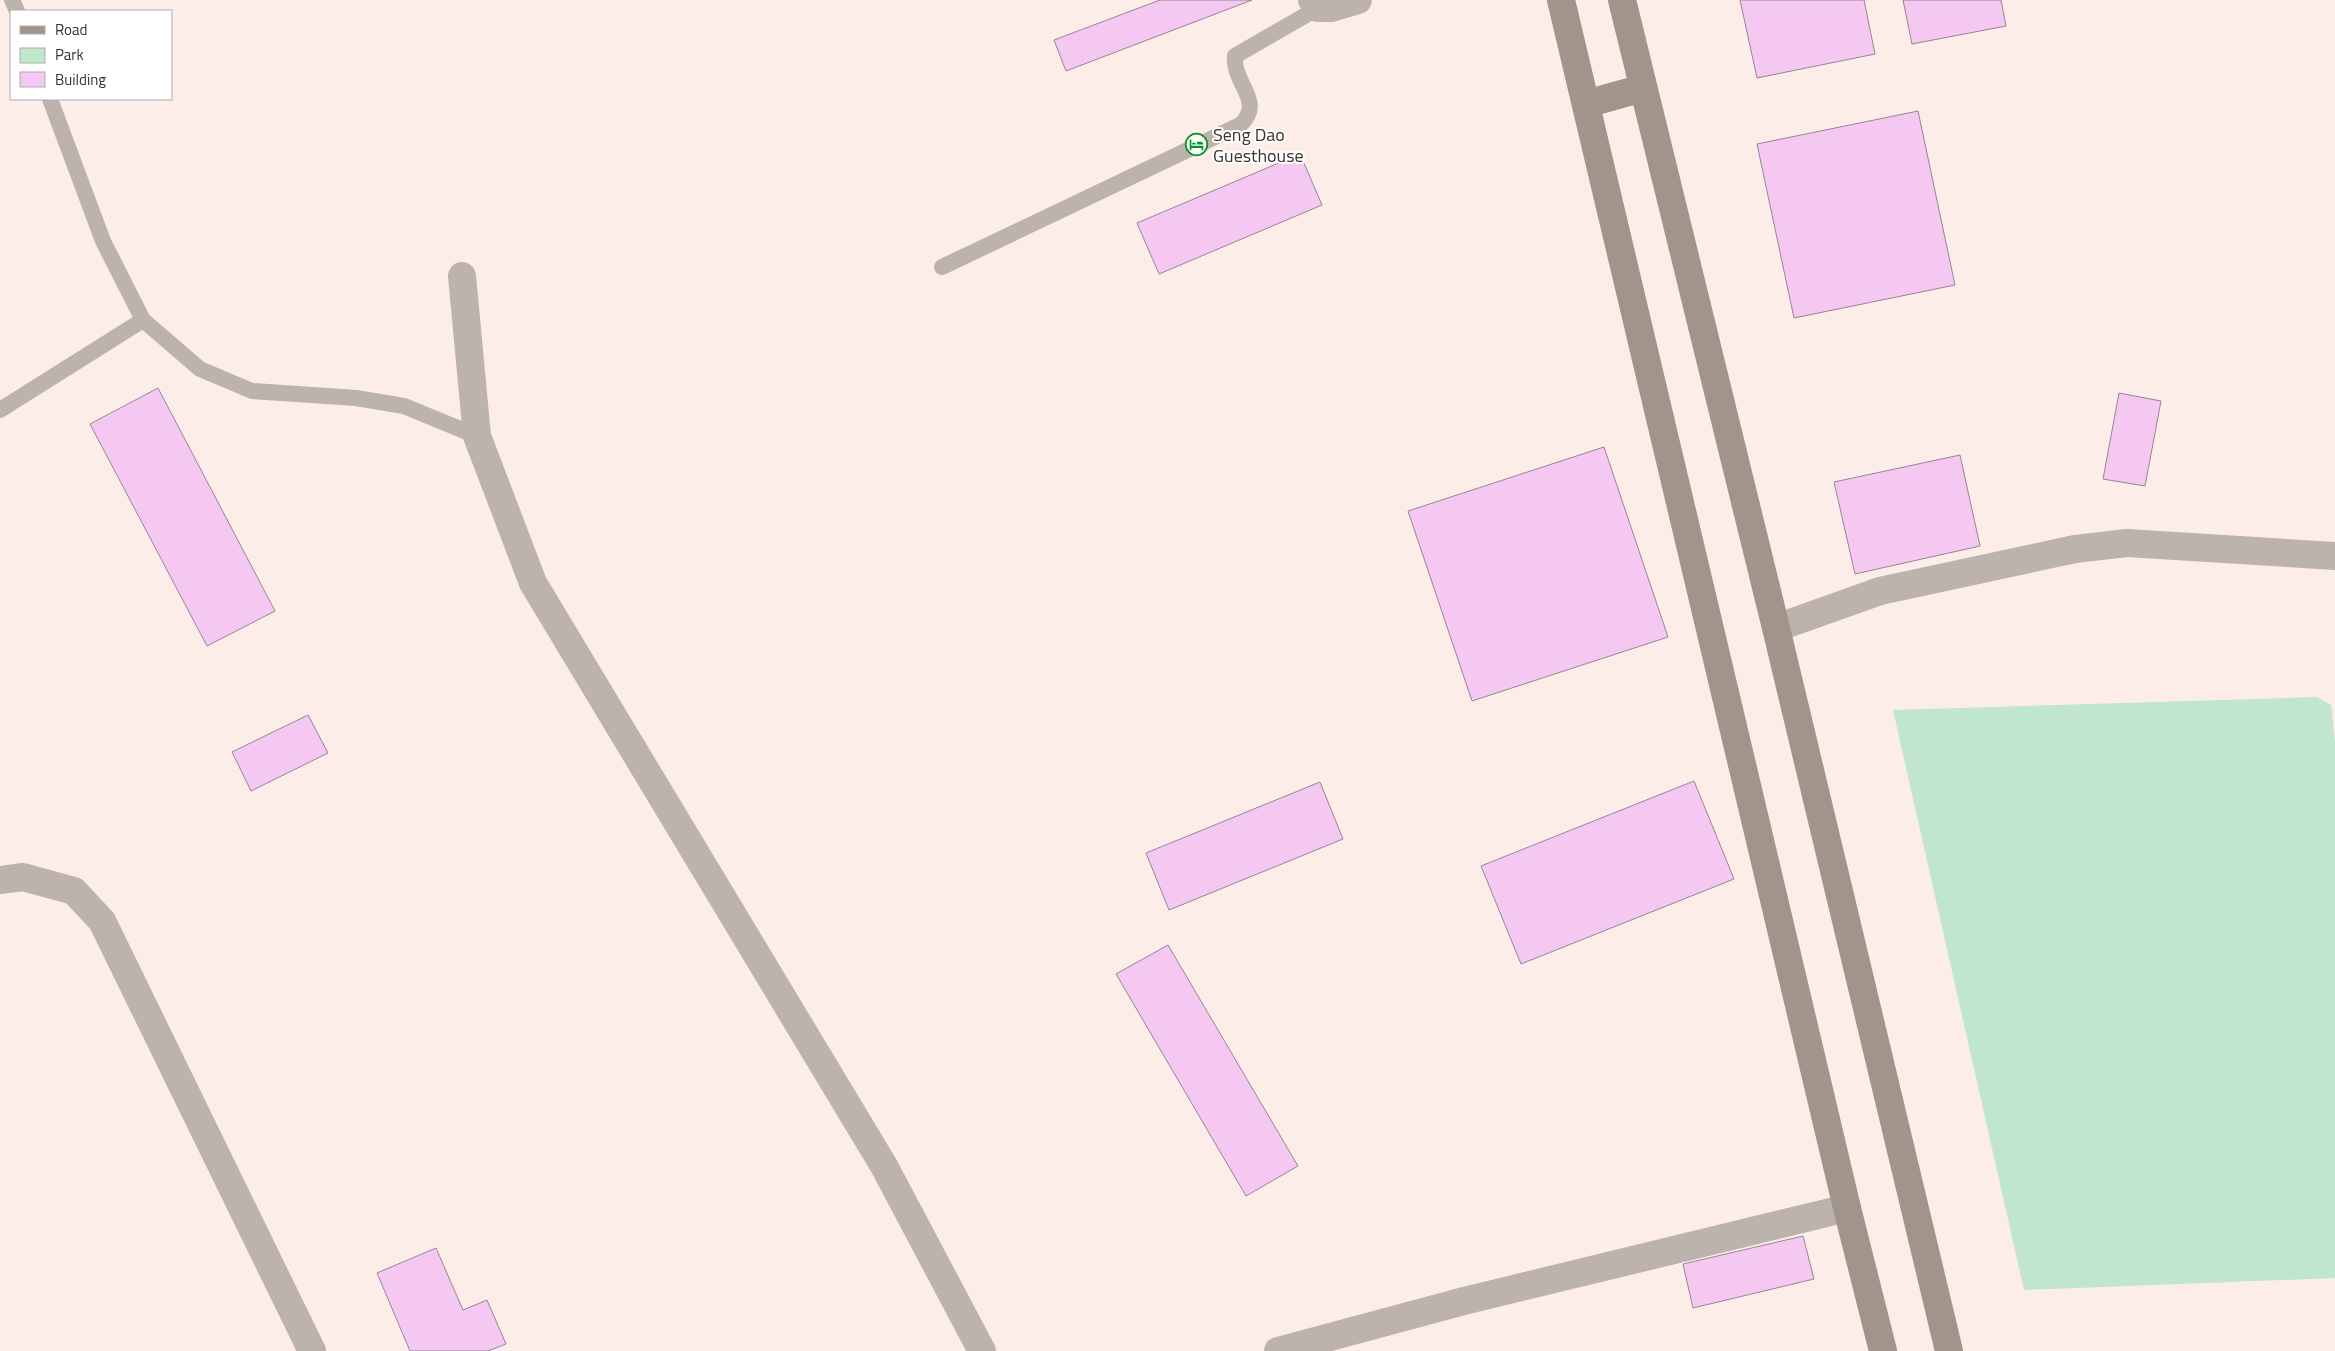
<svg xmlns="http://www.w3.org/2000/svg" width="2335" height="1351" font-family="'Titillium Web',sans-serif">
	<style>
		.green { fill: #c0e6ce }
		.building { fill: #f5c8f1; stroke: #968594 }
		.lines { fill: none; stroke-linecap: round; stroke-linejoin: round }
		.lane { stroke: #bbb3ac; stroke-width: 16 }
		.street { stroke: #bbb3ac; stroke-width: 28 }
		.secondary { stroke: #a1958b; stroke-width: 28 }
		.labels { text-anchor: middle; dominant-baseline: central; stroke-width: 4; stroke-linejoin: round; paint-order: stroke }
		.poi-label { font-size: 18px; fill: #3b322e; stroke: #fff; text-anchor: start }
	</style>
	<rect width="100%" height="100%" fill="#fcede8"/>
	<path class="green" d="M2317 697 2331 705 2335 742V1278L2024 1290 1893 710Z"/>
	<path class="building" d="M1160 0H1252L1066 71 1054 40Z
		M1740 0H1864L1875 54 1757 78Z
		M1903 0H2001L2006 26 1912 44Z
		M1918 111 1955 285 1794 318 1757 144Z
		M1300 154 1322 205 1159 274 1137 223Z
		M158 388 275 611 207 646 90 424Z
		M2119 393 2161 401 2145 486 2103 479Z
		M1604 447 1668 637 1472 701 1408 511Z
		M1960 455 1980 546 1855 574 1834 482Z
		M308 715 328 753 251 791 232 752Z
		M1694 781 1734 879 1521 964 1481 866Z
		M1320 782 1343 839 1169 910 1146 853Z
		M1168 945 1298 1166 1246 1196 1116 974Z
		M1803 1236 1814 1279 1693 1308 1683 1264Z
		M436 1248 463 1310 487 1300 506 1344 488 1351H410L377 1273Z"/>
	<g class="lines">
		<path class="lane" d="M12 0 17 11
			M50 99 103 241 143 320 200 369 252 391 356 398 404 406 477 436
			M942 267 1240 125C1266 102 1232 83 1235 56L1318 8
			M0 410 143 320"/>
		<path class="street" d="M1312 0 1318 8H1331L1358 0
			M462 276 477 436 533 583 884 1166 982 1351
			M1776 628 1880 591 2075 549 2127 543 2335 556
			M0 880 23 877 74 891 102 921 312 1351
			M1278 1351 1464 1301 1847 1208"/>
		<path class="secondary" d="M1561 0 1847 1208 1883 1351
			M1622 0 1776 628 1949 1351
			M1586 104 1643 88"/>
	</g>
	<defs>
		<symbol id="hotel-ring" viewBox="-11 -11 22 22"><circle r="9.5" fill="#fff" stroke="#069327" stroke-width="1.5"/><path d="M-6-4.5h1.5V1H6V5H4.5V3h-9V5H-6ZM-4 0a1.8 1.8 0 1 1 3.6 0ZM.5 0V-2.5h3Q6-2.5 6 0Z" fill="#069327"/></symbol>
	</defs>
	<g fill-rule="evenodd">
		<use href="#hotel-ring" x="1184" y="132" width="25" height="25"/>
	</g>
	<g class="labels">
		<g class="poi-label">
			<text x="1213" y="134">Seng Dao<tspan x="1213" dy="21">Guesthouse</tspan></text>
		</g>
	</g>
	<rect x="10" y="10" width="162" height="90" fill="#ffffff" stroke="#b1adab"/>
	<rect x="20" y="26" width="25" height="8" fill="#a1958b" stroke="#b1adab"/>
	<text x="55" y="35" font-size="15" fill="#3b322e">Road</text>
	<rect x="20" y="48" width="25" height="15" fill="#c0e6ce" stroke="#b1adab"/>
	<text x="55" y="60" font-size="15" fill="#3b322e">Park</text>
	<rect x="20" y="72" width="25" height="15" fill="#f5c8f1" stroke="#b1adab"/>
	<text x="55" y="85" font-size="15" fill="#3b322e">Building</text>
</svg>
